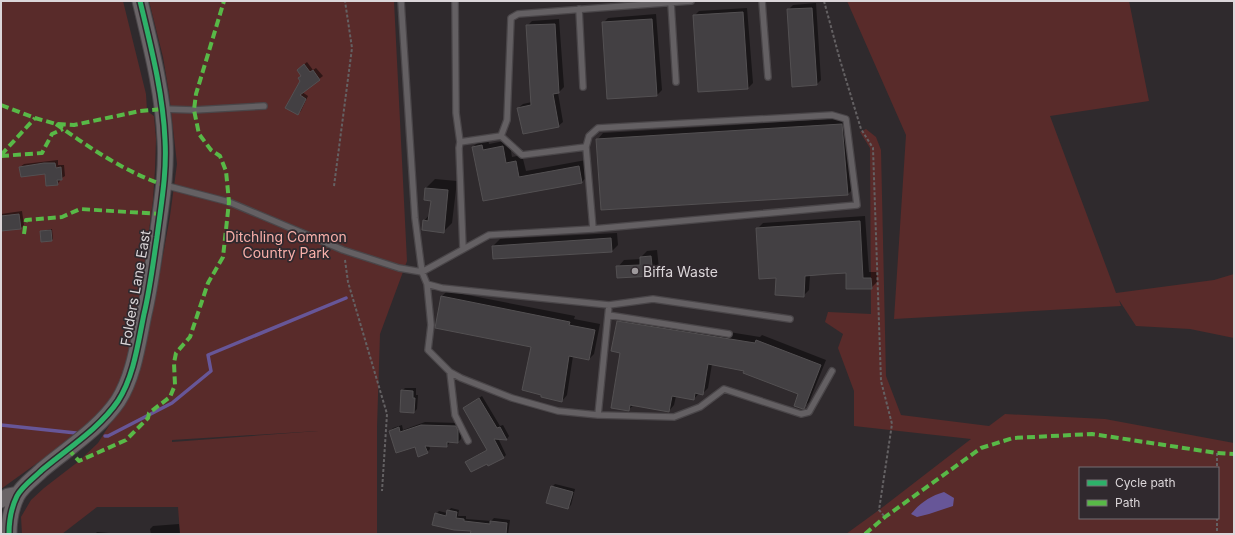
<svg xmlns="http://www.w3.org/2000/svg" width="1235" height="535" font-family="Inter,sans-serif">
	<style>
		.green { fill: #592b2a; fill-rule: evenodd }
		.water { fill: #675698 }
		.shadow { fill: #0007 }
		.lines { fill: none; stroke-linecap: round; stroke-linejoin: round }
		.stream { stroke: #675698; stroke-width: 3.5 }
		.building { fill: #434043; stroke: #535052 }
		.lane-casing { stroke: #4a4649; stroke-width: 8 }
		.secondary-casing { stroke: #4a4649; stroke-width: 17 }
		.path { stroke: #646163; stroke-width: 2; stroke-dasharray: 3 2; stroke-linecap: butt }
		.lane { stroke: #646063; stroke-width: 5.5 }
		.secondary { stroke: #6a6467; stroke-width: 15 }
		.quiet { stroke: #58b947; stroke-width: 4; stroke-dasharray: 8 4; stroke-linecap: butt }
		.cycleway-casing { stroke: #30292e; stroke-width: 8 }
		.cycleway { stroke: #2db169; stroke-width: 5 }
		.poi-dot { fill: #9f9a9d; stroke: #30292e; stroke-width: 1.5 }
		.labels { text-anchor: middle; dominant-baseline: central; stroke-width: 3.5; stroke-linejoin: round; paint-order: stroke }
		.park-label { font-size: 14px; fill: #f8afa9; stroke: #30292e }
		.poi-label { font-size: 14px; fill: #dbd6d9; stroke: #30292e; text-anchor: start }
		.street-label { font-size: 14px; fill: #dbd6d9; stroke: #30292e }
	</style>
	<rect width="100%" height="100%" fill="#2f2a2d"/>
	<path class="green" d="M1 1H123L146 94 147 111 154 116 156 139 155 169 153 200 141 291 130 351 115 396 102 411 72 438 1 489Z
		M149 1H394L407 261 380 334 377 427V533L379 534H180L178 507H97L62 534H22L21 517 31 500 44 488 79 461 98 443 127 397 141 359 153 311 170 216 177 164 169 93 163 57ZM318 431 172 442V440Z
		M847 1H1129L1149 101 1050 116 1116 293 1214 280 1234 274V338L1190 329 1136 326 1119 300 1121 306 894 319 906 135Z
		M866 129 876 137 881 150 886 376 901 415 989 426 1005 414 1105 419 1234 443V534H846L879 510 971 439 854 426V391L838 348 843 334 825 322 828 312 871 314 870 148 860 132ZM1080 468H1218V518H1080Z"/>
	<path class="water" d="M944 492 954 498 953 506 929 514 917 517 911 514C920 503 930 496 944 492Z"/>
	<path class="shadow" d="M816 3 821 80 817 84 788 10 793 5Z
		M747 8 753 83 748 88 694 16 699 11Z
		M656 14 662 90 657 95 603 23 608 18Z
		M559 19 564 87 558 93 563 122 558 126 518 108 523 104 532 102 527 26 532 21Z
		M307 62 313 70 316 68 323 76 302 92 308 96 301 111 298 114 302 75 301 67Z
		M848 118 854 188 848 194 601 209 597 140 603 133Z
		M488 139 489 144 509 140 512 157 522 155 526 171 586 160 588 175 582 182 483 200 473 147 479 141Z
		M58 160V165H64L65 176 60 179V181L57 184 46 173 20 167 24 164Z
		M435 179 457 181 452 223 443 232 424 221 430 214 432 200 426 188Z
		M22 211 24 225 21 228 1 230V214Z
		M865 216 869 272H877V282L871 288 847 272 810 275 809 290 803 296 777 277 757 229 763 223Z
		M52 229 53 239 52 240 41 231Z
		M617 233 618 245 612 251 494 258 493 246 500 239Z
		M657 250 659 268 652 275 618 267 624 260 641 259V257L647 251Z
		M447 291 575 316 574 319 600 324 594 354 589 359 573 356 567 395 562 401 532 346 442 296Z
		M623 315 760 337 762 335 826 360 809 402 803 408 799 393 745 370 712 364 708 388 702 394 699 393 694 399 676 396 674 405 669 411 634 405 628 410 618 321Z
		M405 388H416V395H418L417 409 414 412 402 391Z
		M482 396 500 426 503 425 509 436 507 439 498 438 506 455 503 458 487 462H467L470 459 488 449 464 408Z
		M425 422 459 423 461 428V439L458 442H450L447 446 429 445 430 449 427 452 390 431 393 428 402 425 403 430Z
		M555 484 575 489 571 505 568 508 552 487Z
		M451 508 459 510 458 516H466V519L491 521 494 518 510 520 508 534H476L472 530 436 514 439 511 447 513Z
		M179 524 180 534H151L150 529 153 526Z
		M97 532 109 533V534H95Z"/>
	<g class="lines">
		<path class="stream" d="M1 425 76 433
			M105 436H108L172 403 211 371 208 355 346 298"/>
	</g>
	<path class="building" d="M812 8 817 85 792 87 787 9Z
		M743 12 748 89 698 92 693 15Z
		M652 19 657 96 607 99 602 22Z
		M555 24 559 93 553 94 559 127 523 134 517 108 531 105 526 25Z
		M304 64 310 72 313 70 320 80 300 95 306 99 298 115 285 108 300 81 298 78 301 76 297 70Z
		M842 124 848 195 601 210 596 139Z
		M482 145 483 150 503 146 506 163 516 161 519 177 579 166 582 183 483 201 472 147Z
		M44 163H55L56 168 61 167 62 180H57L58 185 46 186 45 174 21 177 19 167Z
		M425 188 448 190 444 233 422 230 423 220 428 221 431 201 424 200Z
		M19 214 21 229 1 231V216Z
		M860 221 863 278H871L872 289H846V273L829 274 805 276 804 297 775 295 776 278 759 279 756 228Z
		M51 230 52 241 41 242 40 231Z
		M611 238 612 252 493 259 492 246Z
		M651 256 653 276 617 278 616 266 640 265V257Z
		M441 296 570 322 569 325 595 330 589 360 569 356 562 402 541 397V395L522 390 531 347 435 328Z
		M617 321 755 343 756 340 821 365 804 409H803L794 406 798 394 743 373 744 371 708 364 703 395 695 393 694 400 672 396 669 412 630 405 629 411 611 408 620 353 611 351Z
		M401 390 413 391V398H415L414 413 400 412Z
		M479 398 497 428 500 427 507 440 494 439 504 458 488 466 487 464 471 472 465 462 487 450 463 408Z
		M421 425 456 426 458 431V443L447 442V447L425 446 428 453 418 457 415 447 396 453 389 431 399 427 400 432Z
		M551 486 573 492 568 509 546 503Z
		M447 510 457 512 456 518 464 519V521L490 524V521L507 523 506 534H470L471 531 454 530 432 525 435 513 446 516Z"/>
	<g class="lines">
		<defs>
			<path id="lane" d="M401 1 415 218 422 272 489 235 593 229 586 147
				M455 1 456 113 460 142
				M762 1 768 77
				M671 3 676 82
				M579 9 583 87
				M163 109 194 110 264 106
				M501 136 507 120 511 18 518 14 691 1
				M164 185 229 202 343 250 399 268 422 272 427 284 431 325 428 350 450 372 461 378 512 398 558 411 598 415 674 417 700 407 724 389 801 414 809 412 832 371
				M463 249 459 148 460 142 501 136 522 155 586 147 589 136 598 128 832 115 846 119 857 205 593 229
				M427 284 442 288 609 305
				M608 315 729 334
				M450 372 455 415 468 441
				M598 415 609 305 653 299 790 319"/>
			<path id="secondary" d="M1 500 8 496 18 494
				M9 534C9 521 11 508 17 496 22 486 34 478 42 470 68 448 99 429 118 401 134 376 138 343 144 314 150 289 153 263 157 237 161 205 167 173 165 140 163 93 151 47 140 1"/>
		</defs>
		<use href="#lane" class="lane-casing"/>
		<use href="#secondary" class="secondary-casing"/>
		<path class="path" d="M824 1 840 60 861 129 873 148 881 381 892 424 879 510 885 517
			M334 186 352 48 345 1
			M345 260 348 282 387 414 382 491
			M1217 453V468
			M1217 518V534"/>
		<use href="#lane" class="lane"/>
		<use href="#secondary" class="secondary"/>
		<path class="quiet" d="M1 105 35 118 56 124 74 125 140 111 163 109
			M56 124C90 148 125 172 164 185
			M1 155 35 118
			M1 156 42 153 52 134 63 129
			M24 234 26 220 62 217 80 209 160 214
			M68 449 79 461 126 440 148 418 149 413 170 397 175 385 174 363 176 353 190 337 208 283 223 257 229 202 226 171 220 156 211 150 199 134 194 110 196 94 224 1
			M865 534 885 517 981 448 1013 438 1092 434 1217 453 1234 454"/>
		<defs>
			<path id="cycleway" d="M9 534C9 521 11 508 17 496 22 486 34 478 42 470 68 448 99 429 118 401 134 376 138 343 144 314 150 289 153 263 157 237 161 205 167 173 165 140 163 93 151 47 140 1"/>
		</defs>
		<use href="#cycleway" class="cycleway-casing"/>
		<use href="#cycleway" class="cycleway"/>
	</g>
	<circle class="poi-dot" cx="635" cy="271" r="4"/>
	<g class="labels">
		<g class="park-label">
			<text x="286" y="236">Ditchling Common<tspan x="286" dy="16">Country Park</tspan></text>
		</g>
		<g class="poi-label">
			<text x="643" y="271">Biffa Waste</text>
		</g>
		<g class="street-label">
			<text transform="translate(135 288) rotate(-80)">Folders Lane East</text>
		</g>
	</g>
	<rect width="1235" height="535" fill="none" stroke="#dbd6d9" stroke-width="4"/>
	<rect x="1079" y="467" width="140" height="52" fill="#30292e" stroke="#746e72"/>
	<rect x="1087" y="480" width="20" height="6" fill="#2db169" stroke="#746e72"/>
	<text x="1115" y="487" font-size="12" fill="#dbd6d9">Cycle path</text>
	<rect x="1087" y="500" width="20" height="6" fill="#58b947" stroke="#746e72"/>
	<text x="1115" y="507" font-size="12" fill="#dbd6d9">Path</text>
</svg>
